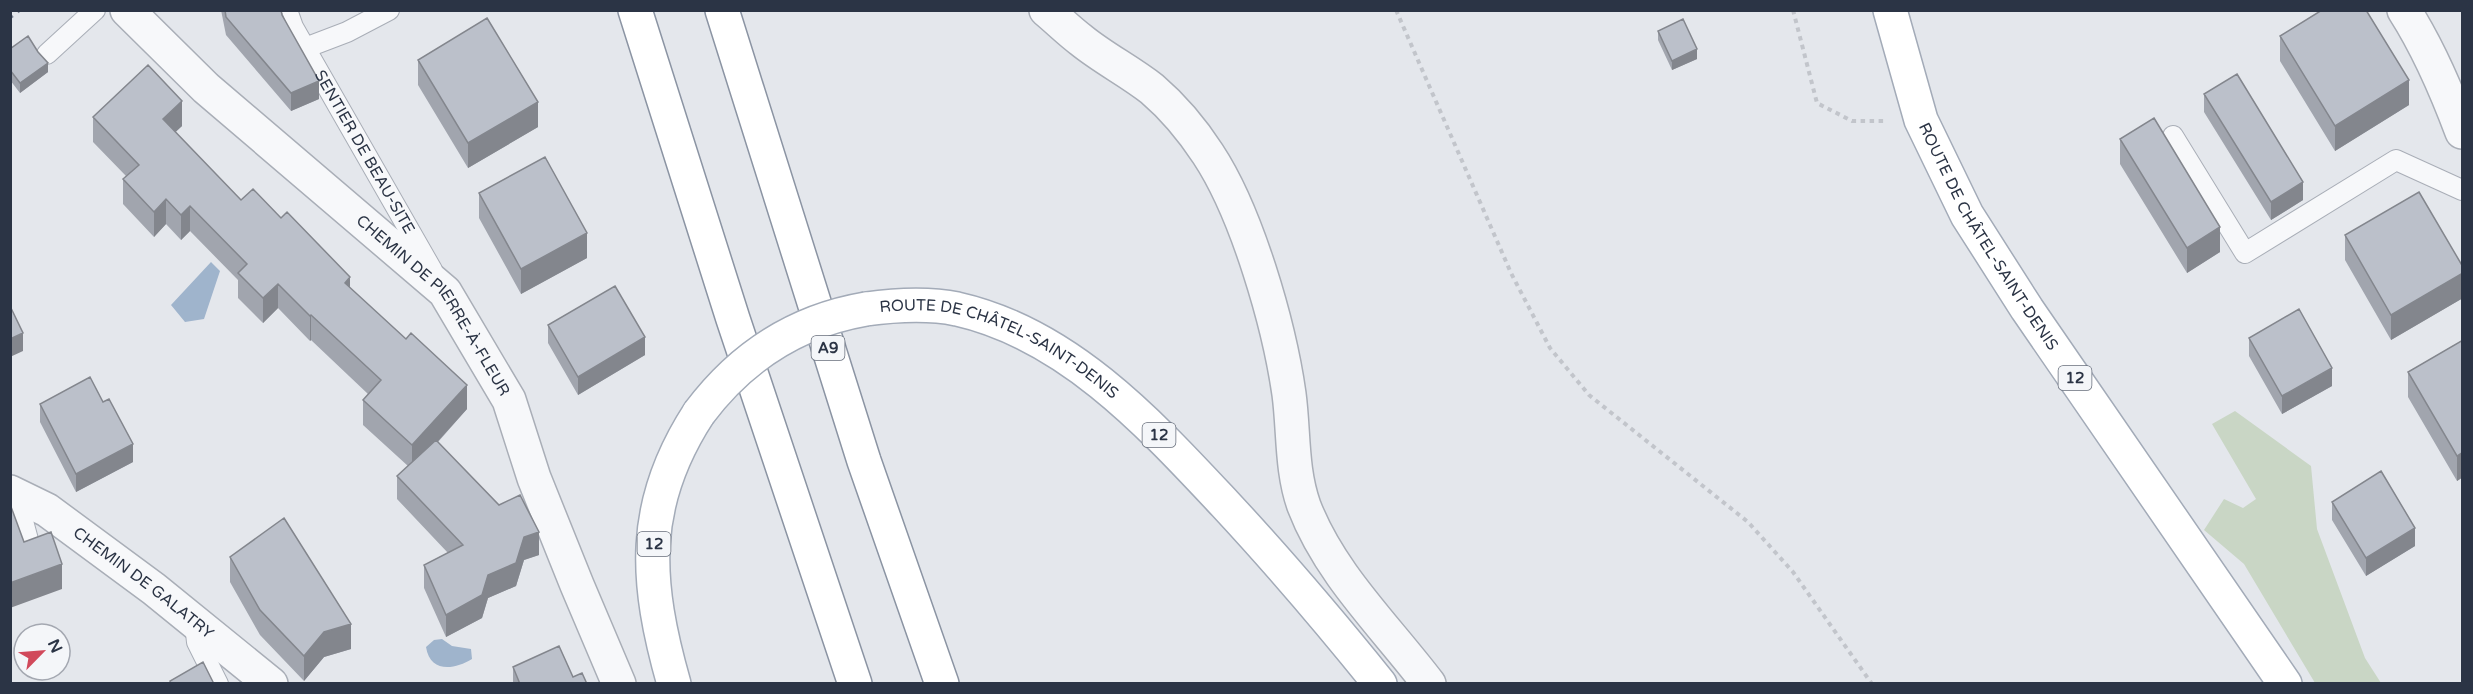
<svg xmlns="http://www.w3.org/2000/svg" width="2473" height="694" font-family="'Varela Round',sans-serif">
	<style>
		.green { fill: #c9d6c5 }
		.water { fill: #9fb4cc }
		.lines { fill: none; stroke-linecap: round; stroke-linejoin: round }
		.lane-casing { stroke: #a9aeb7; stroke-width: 22 }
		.street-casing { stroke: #a9aeb7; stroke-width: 36 }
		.primary-casing { stroke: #a3abb8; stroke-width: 36 }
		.highway-casing { stroke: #8b94a3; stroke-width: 36 }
		.path { stroke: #c2c5cb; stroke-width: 4; stroke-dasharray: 4.5 4.5; stroke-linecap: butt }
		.lane { stroke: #f7f8fa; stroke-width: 20 }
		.street { stroke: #f7f8fa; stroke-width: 33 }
		.primary { stroke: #fff; stroke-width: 33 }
		.highway { stroke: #fff; stroke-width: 33 }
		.rail { stroke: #7d8696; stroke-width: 4.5; stroke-dasharray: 3 6; stroke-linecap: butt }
		.primary-bridge-casing { stroke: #a3abb8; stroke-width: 36; stroke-linecap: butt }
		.primary-bridge { stroke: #fff; stroke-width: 33 }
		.wall { fill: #a1a5ae }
		.shaded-wall { fill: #83868d }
		.building { fill: #bbc0ca; stroke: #83868d; stroke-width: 1.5 }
		.labels { text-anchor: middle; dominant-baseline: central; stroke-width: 5; stroke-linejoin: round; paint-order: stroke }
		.shield { fill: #f4f6f9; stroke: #676e7b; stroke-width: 1.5 }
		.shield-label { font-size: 15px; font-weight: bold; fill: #2b3445 }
		.street-label { font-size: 16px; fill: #2b3445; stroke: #f4f6f9 }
	</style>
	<rect width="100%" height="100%" fill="#e4e7ec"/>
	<path class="green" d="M2235 411 2311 466 2317 529 2365 658 2381 683H2315L2244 564 2204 530 2224 499 2243 508 2256 499 2212 424Z"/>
	<path class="water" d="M211 262 220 271 204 319 185 322 171 305Z
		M442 639 452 646 471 649 472 659C454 670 430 673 426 647L434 640Z"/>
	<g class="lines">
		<defs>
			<g id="lane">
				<path id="s1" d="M287 10 293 27 305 48 432 270"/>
				<path d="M305 48 347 32 389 10"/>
				<path d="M47 54 95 10"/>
				<path d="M2173 136 2245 253 2396 160 2462 190"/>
				<path d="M16 495 31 551"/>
				<path d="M195 624 197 642 218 684"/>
			</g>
			<g id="street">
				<path id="s2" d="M127 10 206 88 445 292 509 400 534 478 577 585 619 684"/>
				<path d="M1046 10C1058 20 1069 31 1081 40 1103 58 1129 71 1152 89 1173 107 1193 131 1208 154 1247 213 1279 324 1289 394 1294 431 1291 470 1304 506 1330 574 1385 626 1429 684"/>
				<path d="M2404 10C2429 49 2446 89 2462 132"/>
				<path id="s3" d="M10 492 47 510 154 589 271 684"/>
			</g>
			<g id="primary">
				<path id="s4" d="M1890 10 1921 120 1967 215 2027 309 2285 684"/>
				<path id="s5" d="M866 309C896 305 927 303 957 309 1068 334 1150 424 1225 504 1279 562 1330 622 1380 684"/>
				<path d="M674 684C645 582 639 505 699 413"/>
			</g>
			<path id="highway" d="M635 10 733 319 855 684
				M722 10 864 461 942 684"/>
		</defs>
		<use href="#lane" class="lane-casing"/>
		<use href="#street" class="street-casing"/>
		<use href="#primary" class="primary-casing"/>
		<use href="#highway" class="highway-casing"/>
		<path class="path" d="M1396 10 1511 273 1550 348 1589 395 1748 522 1793 572 1872 684
			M1793 10 1817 103 1852 121H1887"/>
		<use href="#lane" class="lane"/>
		<use href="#street" class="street"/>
		<use href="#primary" class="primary"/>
		<use href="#highway" class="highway"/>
		<path class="rail" d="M10 17 19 10"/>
		<defs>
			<path id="primary-bridge" d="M699 413C741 357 796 321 866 309"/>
		</defs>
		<use href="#primary-bridge" class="primary-bridge-casing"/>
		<use href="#primary-bridge" class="primary-bridge"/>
	</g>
	<path class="wall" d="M221 10H281L319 99 291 111 226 35Z
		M1658 31 1697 59 1672 70 1658 40Z
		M2280 36 2409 105 2335 151 2280 61Z
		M10 49 48 72 20 93 10 80Z
		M418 60 538 127 468 168 418 85Z
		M2204 94 2303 200 2271 220 2204 112Z
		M93 117 182 126 175 132 241 200 281 218 350 288 467 409 438 442 539 555 524 560 516 586 488 598 482 618 446 637 424 588V565L448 553 397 499V476L408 466 363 425V400L368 394 311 340 310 341 278 308 263 323 238 298V280L190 231 181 240 166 224 154 237 123 204V179L126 176 93 142Z
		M2120 139 2220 252 2187 273 2120 164Z
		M479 193 587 258 521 294 479 218Z
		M2345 235 2463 267V298L2391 340 2345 260Z
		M548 325 645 355 578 395 548 343Z
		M2249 338 2332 386 2282 414 2249 356Z
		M2463 340V477L2457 481 2408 397V372Z
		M40 404 133 462 76 492 40 422Z
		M2332 502 2415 546 2366 576 2332 520Z
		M230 557 351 649 324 657 304 681 260 635 230 582Z
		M513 667 573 677 587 684H513Z"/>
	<path class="shaded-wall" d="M1697 49V59L1672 70V61Z
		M48 63V72L20 93V83Z
		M2409 80V105L2335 151V126Z
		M319 81V99L291 111V93Z
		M182 101V126L163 144V119Z
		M538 102V127L468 168V143Z
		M2303 182V200L2271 220V202Z
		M166 199V224L154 237V212Z
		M190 206V231L181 240V215Z
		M2220 227V252L2187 273V248Z
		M587 233V258L521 294V269Z
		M2463 273V298L2391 340V315Z
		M350 277V302L345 283Z
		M278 284V308L263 323V298Z
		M311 315V340L310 341V316Z
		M23 333V351L10 357V339Z
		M645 337V355L578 395V377Z
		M2332 368V386L2282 414V396Z
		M467 385V409L412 470V445Z
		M133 444V462L76 492V474Z
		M2463 452V477L2457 481V456Z
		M2415 528V546L2366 576V558Z
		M539 532V555L524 560 516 586 488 598 482 618 446 637V615L488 575 524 537Z
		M62 564V589L10 608V583Z
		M351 624V649L324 657 304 681V656L324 632Z"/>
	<path class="building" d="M225 10H281L282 15 319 81 291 93 226 17Z
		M2322 10H2366L2409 80 2335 126 2280 36Z
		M487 18 538 102 468 143 418 60Z
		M1683 19 1697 49 1672 61 1658 31Z
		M28 36 38 52 48 63 20 83 10 70V49Z
		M148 65 182 101 163 119 241 200 253 189 281 218 287 212 350 277 345 283 406 339 411 333 467 385 412 445 363 400 381 380 311 315 310 316 278 284 263 298 238 273 247 264 190 206 181 215 166 199 154 212 123 179 139 165 93 117Z
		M2237 74 2303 182 2271 202 2204 94Z
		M2154 118 2220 227 2187 248 2120 139Z
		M545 157 587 233 521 269 479 193Z
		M2419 192 2463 267V273L2391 315 2345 235Z
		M615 286 645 337 578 377 548 325Z
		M10 306 23 333 10 339Z
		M2299 309 2332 368 2282 396 2249 338Z
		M2463 340V452L2457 456 2408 372Z
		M90 377 103 402 109 399 133 444 76 474 40 404Z
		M436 440 499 505 520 495 539 532 524 537 516 563 488 575 482 595 446 615 424 565 463 545 397 476Z
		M2381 471 2415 528 2366 558 2332 502Z
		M10 504 24 542 51 532 62 564 10 583Z
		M284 518 351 624 324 632 304 656 260 610 230 557Z
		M559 646 573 677 582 673 587 684H520L513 667Z
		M203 662 214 684H171L170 681Z"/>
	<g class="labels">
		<g class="shield">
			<rect x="811.5" y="336" width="33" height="24" rx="4.5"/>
			<rect x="2058.5" y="366" width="33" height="24" rx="4.5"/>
			<rect x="1142.5" y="423" width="33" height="24" rx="4.5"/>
			<rect x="637.5" y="532" width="33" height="24" rx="4.5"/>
		</g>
		<g class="shield-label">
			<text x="828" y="348">A9</text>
			<text x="2075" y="378">12</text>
			<text x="1159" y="435">12</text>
			<text x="654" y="544">12</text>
		</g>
		<g class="street-label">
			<text stroke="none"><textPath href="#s1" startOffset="162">SENTIER DE BEAU-SITE</textPath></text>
			<text stroke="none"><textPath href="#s4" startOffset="249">ROUTE DE CHÂTEL-SAINT-DENIS</textPath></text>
			<text stroke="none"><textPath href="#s2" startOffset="428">CHEMIN DE PIERRE-À-FLEUR</textPath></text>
			<text stroke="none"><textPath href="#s5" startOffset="144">ROUTE DE CHÂTEL-SAINT-DENIS</textPath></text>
			<text stroke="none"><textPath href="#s3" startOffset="162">CHEMIN DE GALATRY</textPath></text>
		</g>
	</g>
	<rect width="2473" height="694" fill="none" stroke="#2b3445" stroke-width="24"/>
	<g transform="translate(42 652) rotate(65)"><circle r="28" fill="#f4f6f9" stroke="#a4a8b1" stroke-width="1.5"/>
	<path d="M0-4.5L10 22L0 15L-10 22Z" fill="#d1495b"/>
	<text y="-9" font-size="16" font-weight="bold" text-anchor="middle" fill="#2b3445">N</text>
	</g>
</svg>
